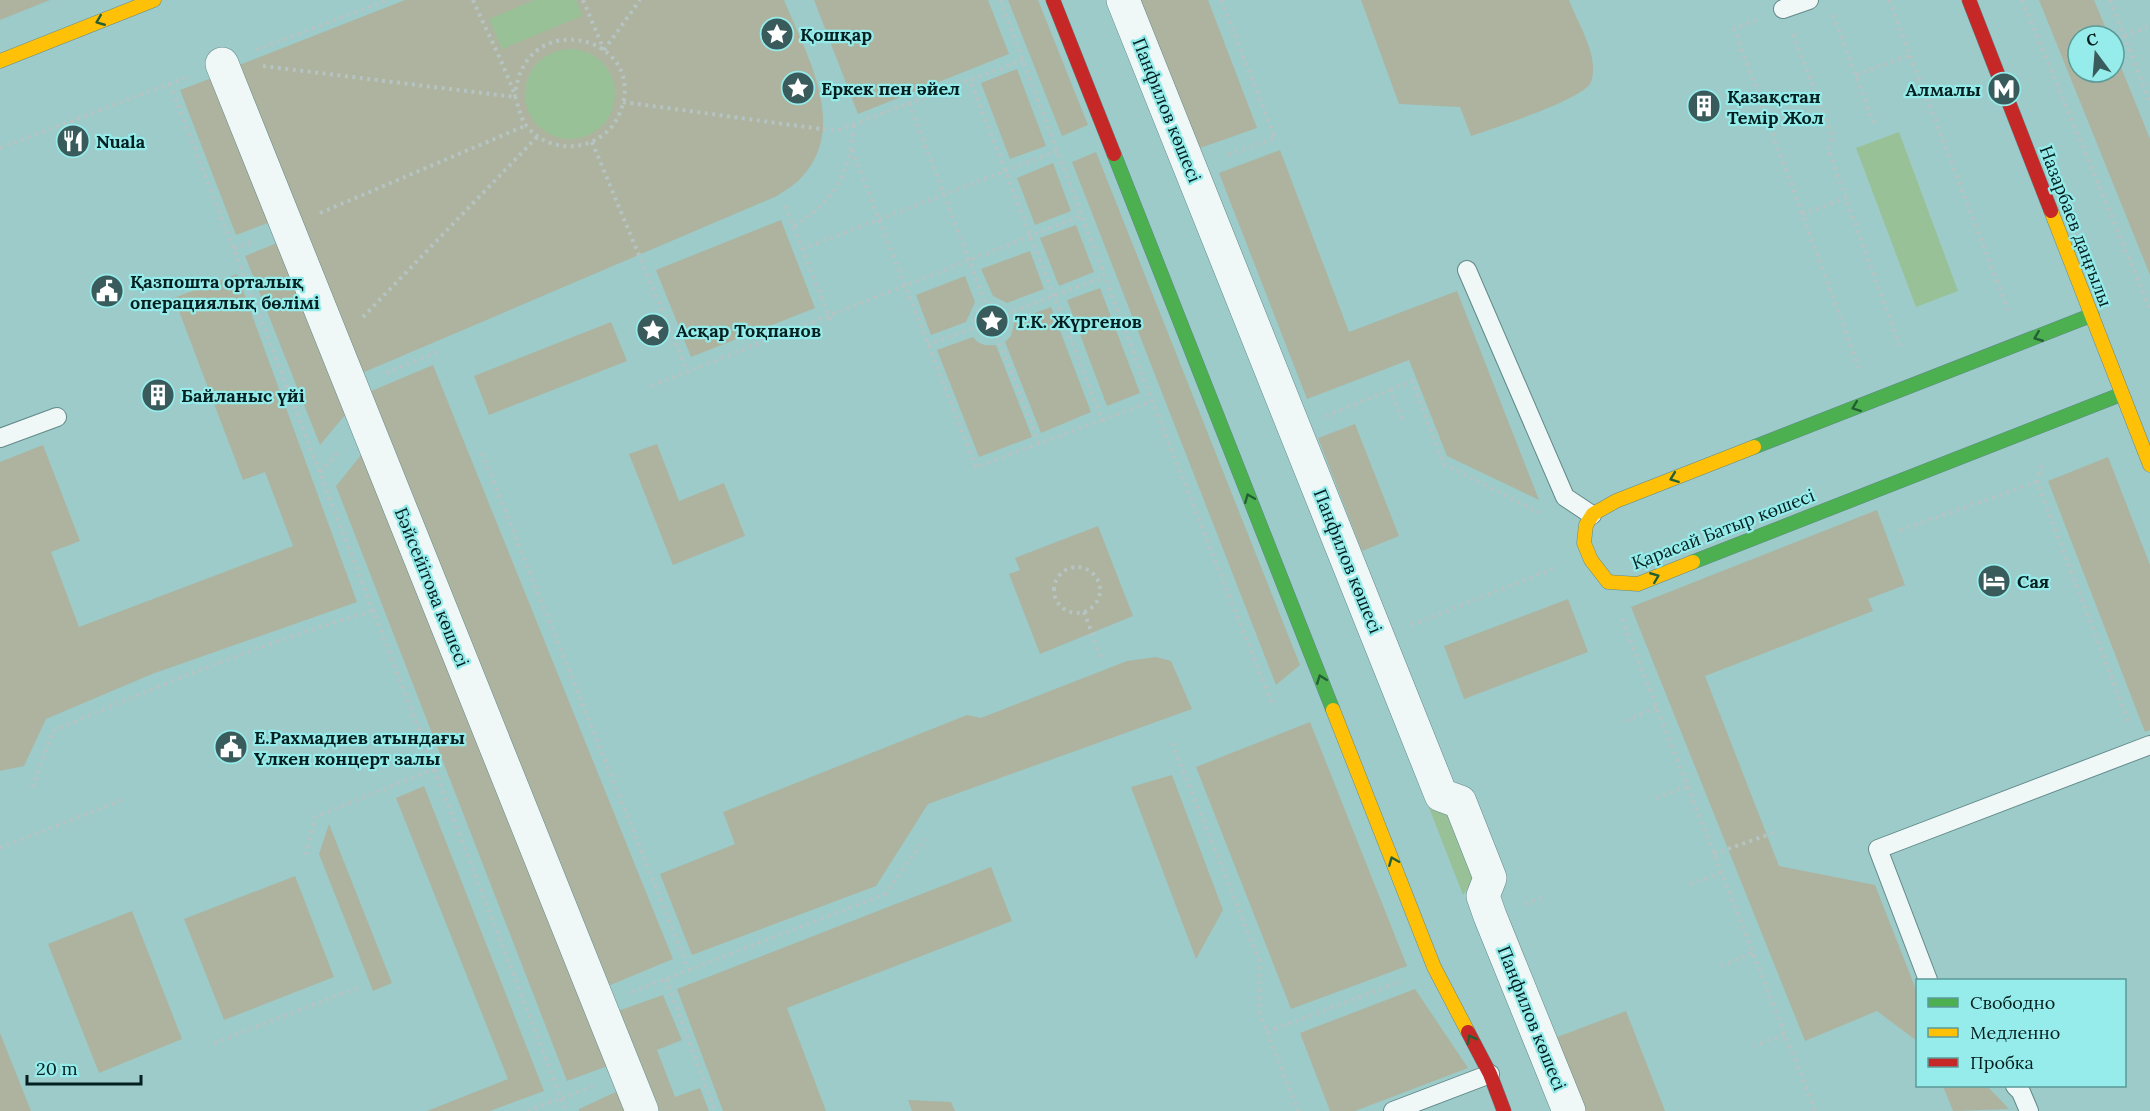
<svg xmlns="http://www.w3.org/2000/svg" width="2150" height="1111" font-family="Lora,serif">
	<style>
		.green { fill: #adb39e; fill-rule: evenodd }
		.water { fill: #99c198 }
		.lines { fill: none; stroke-linecap: round; stroke-linejoin: round }
		.lane-casing { stroke: #618a89; stroke-width: 20 }
		.street-casing { stroke: #618a89; stroke-width: 34 }
		.fast-casing { stroke: #618a89; stroke-width: 15 }
		.slow-casing { stroke: #618a89; stroke-width: 15 }
		.jam-casing { stroke: #618a89; stroke-width: 15 }
		.path { stroke: #b6c3c3; stroke-width: 4; stroke-dasharray: 3 4.5; stroke-linecap: butt }
		.lane { stroke: #f0f7f7; stroke-width: 18 }
		.street { stroke: #f0f7f7; stroke-width: 33 }
		.fast { stroke: #4caf50; stroke-width: 14 }
		.slow { stroke: #ffc107; stroke-width: 14 }
		.jam { stroke: #c62828; stroke-width: 14 }
		.oneway { stroke: #246035 }
		.labels { text-anchor: middle; dominant-baseline: central; stroke-width: 4.5; stroke-linejoin: round; paint-order: stroke }
		.poi-label { font-size: 18px; font-weight: bold; fill: #031f1f; stroke: #95ecea; text-anchor: start }
		.street-label { font-size: 18px; fill: #031f1f; stroke: #95ecea }
	</style>
	<rect width="100%" height="100%" fill="#9ccbca"/>
	<path class="green" d="M0 0H50L0 20Z
		M405 0H784C806 54 851 129 799 180 793 186 784 191 777 196L362 373 234 67ZM587 52C614 68 621 96 604 123Z
		M814 0H988L1009 54 858 114Z
		M1008 0H1038L1088 125 1062 136Z
		M1139 0H1208L1257 128 1200 148Z
		M1361 0H1569C1577 21 1594 48 1593 70 1593 74 1592 81 1590 84 1578 101 1494 128 1471 136L1460 107 1399 104Z
		M2039 0H2094L2109 36H2078V72H2114V50L2150 139V275Z
		M1017 69 1046 146 1010 159 981 83Z
		M217 76 273 221 236 235 180 90Z
		M1280 150 1349 332 1457 291 1539 500 1447 456 1409 360 1307 399 1219 173Z
		M1096 152 1300 665 1276 685 1072 162Z
		M1053 163 1071 211 1035 225 1017 178Z
		M781 220 815 308 691 357 656 270Z
		M1076 225 1094 272 1059 286 1040 238Z
		M282 241 350 409 320 445 245 256Z
		M1030 251 1044 289 1007 303 993 296 981 269Z
		M237 274 357 602 152 674 46 719 24 766 0 771V462L43 445 80 541 51 552 79 627 293 546 265 472 243 480 174 298Z
		M965 276 975 302 966 322 931 335 916 295Z
		M1100 288 1140 393 1107 406 1067 300Z
		M1051 307 1091 412 1041 433 1005 342 1011 336 1015 320Z
		M611 322 627 361 489 415 474 376Z
		M973 337C979 345 985 346 996 345L1032 437 979 457 937 350Z
		M433 365 673 959 608 986 369 392Z
		M1355 424 1399 536 1362 551 1318 438Z
		M657 444 679 501 724 483 745 536 673 565 629 454Z
		M365 450 613 1064 567 1081 336 486Z
		M2108 457 2150 565V730L2145 732 2048 481Z
		M1877 510 1905 585 1868 599 1873 611 1705 676 1779 866 1875 885 1917 992V1041L1877 1011 1805 1041 1631 607Z
		M1098 526 1133 616 1040 654 1009 574 1020 570 1015 558Z
		M1568 599 1588 652 1464 699 1444 646Z
		M1156 657 1171 661 1192 709 928 804 876 886 692 955 660 874 735 844 723 812 967 715 981 718 1127 661Z
		M1310 722 1407 966 1291 1009 1196 767Z
		M1172 775 1223 910 1196 959 1131 787Z
		M424 786 544 1091 490 1111H427L508 1079 396 798Z
		M329 824 392 983 373 991 319 854Z
		M991 867 1012 921 787 1008 826 1111H723L677 989Z
		M295 876 334 977 224 1020 184 919Z
		M132 911 182 1039 99 1073 48 944Z
		M1415 989 1468 1068 1355 1111H1330L1300 1033Z
		M663 995 682 1040 657 1050 675 1097 700 1088 709 1111H657L618 1011Z
		M1626 1011 1665 1111H1582L1552 1039Z
		M0 1033 31 1111H0Z
		M1943 1086H1987L2009 1109 1953 1111Z
		M618 1091 626 1111H579V1109Z
		M908 1100 951 1102 955 1111H912Z"/>
	<path class="water" d="M534 0H576L582 16 502 49 489 19Z
		M525 94a45 45 0 1 1 90 0a45 45 0 1 1-90 0Z
		M1899 132 1958 291 1916 307 1856 148Z
		M1428 805 1454 809 1479 873 1463 895Z"/>
	<g class="lines">
		<defs>
			<path id="lane" d="M1783 9 1809 0
				M1467 270 1565 497 1592 515
				M0 438 57 417
				M1928 980 1878 849 2150 745
				M2015 1086 2021 1092 2029 1111
				M1393 1111 1490 1074"/>
			<path id="street" d="M1123 0 1441 795 1460 802 1490 878 1483 896 1490 916 1569 1111
				M222 64 642 1111"/>
			<path id="fast" d="M1114 154 1333 710
				M1754 447 2092 315
				M1693 562 2122 394"/>
			<path id="slow" d="M0 61 154 0
				M2051 211 2150 465
				M1693 562 1638 584 1608 582 1591 560 1584 543 1586 525 1593 514 1616 501 1754 447
				M1333 710 1434 967 1468 1032"/>
			<path id="jam" d="M1053 0 1114 154
				M1969 0 2051 211
				M1468 1032 1490 1074 1504 1111"/>
		</defs>
		<use href="#lane" class="lane-casing"/>
		<use href="#street" class="street-casing"/>
		<use href="#fast" class="fast-casing"/>
		<use href="#slow" class="slow-casing"/>
		<use href="#jam" class="jam-casing"/>
		<path class="path" d="M473 0C487 32 504 64 515 96 519 108 520 119 529 129 549 150 582 152 604 134 614 127 619 116 623 104 641 32 521 8 515 97
			M583 0 604 50
			M1000 0 1152 401 1272 704
			M1221 0 1275 138 1225 156
			M1889 0 2008 310
			M2022 0 2150 309
			M2110 0 2150 102
			M1833 15 1875 127
			M1756 20 1734 29 1859 368
			M1793 34 1833 138 1828 149 1901 350
			M2124 36 2150 26
			M256 50 387 0
			M604 50 640 0
			M263 66 515 97
			M1856 75 1910 55
			M170 84 566 1111
			M623 102 836 131 1023 60
			M909 103 986 305
			M592 142 687 371
			M0 148 190 76
			M852 150 976 467 1102 420 970 80
			M785 206 832 324
			M320 213 527 125
			M1802 214 1846 198
			M794 226C836 200 849 174 854 125
			M234 249 255 240
			M802 249 1057 151
			M975 320a16 16 0 1 1 32 0a16 16 0 1 1-32 0Z
			M1006 314 1104 277
			M363 317 538 136
			M997 336 1039 443
			M927 345 976 327
			M386 373 440 351
			M651 386 1081 216
			M1390 390 1412 381 1444 464 1542 514
			M1326 416 1390 390 1403 420
			M1102 420 1152 401
			M482 453 689 970
			M2041 465 2037 482 2129 723
			M320 472 339 451
			M1900 530 2037 482
			M1054 590a23 23 0 1 1 46 0a23 23 0 1 1-46 0Z
			M1084 612 1101 658
			M1622 619 1815 1111
			M1411 625 1555 568
			M1626 721 1656 707
			M1172 743 1259 960 1260 1014 1298 1111
			M32 787 53 731C158 686 263 642 373 611
			M1656 798 1688 786
			M0 848 122 800
			M1714 854 1776 832
			M306 855 315 817 434 769
			M1690 884 1721 873
			M1525 904 1544 897
			M1721 966 1753 953
			M666 979 715 1111
			M632 992 885 894 925 839
			M1267 1032 1402 981
			M214 1043 357 988
			M1753 1046 1785 1035
			M527 1111 594 1086"/>
		<use href="#lane" class="lane"/>
		<use href="#street" class="street"/>
		<use href="#fast" class="fast"/>
		<use href="#slow" class="slow"/>
		<use href="#jam" class="jam"/>
	</g>
	<defs><path id="oneway-chevron" d="M-2-3.5L2.5 0L-2 3.5" fill="none" stroke-width="1.6" stroke-linecap="round" stroke-linejoin="round" transform="scale(1.5)"/></defs>
	<g class="oneway">
		<use href="#oneway-chevron" transform="translate(100 21) rotate(158)"/>
		<use href="#oneway-chevron" transform="translate(2038 337) rotate(158)"/>
		<use href="#oneway-chevron" transform="translate(1856 407) rotate(159)"/>
		<use href="#oneway-chevron" transform="translate(1674 478) rotate(159)"/>
		<use href="#oneway-chevron" transform="translate(1249 498) rotate(-112)"/>
		<use href="#oneway-chevron" transform="translate(1655 577) rotate(-22)"/>
		<use href="#oneway-chevron" transform="translate(1321 679) rotate(-111)"/>
		<use href="#oneway-chevron" transform="translate(1393 861) rotate(-112)"/>
		<use href="#oneway-chevron" transform="translate(1471 1039) rotate(-117)"/>
	</g>
	<defs>
		<symbol id="sight-disc" viewBox="-11 -11 22 22"><circle r="9.5" fill="#395b5b" stroke="#95ecea"/><path d="M0-6L1.8-2.2L6-1.7L2.9 1.2L3.7 5.4L0 3.3L-3.7 5.4L-2.9 1.2L-6-1.7L-1.8-2.2Z" fill="#fff"/></symbol>
		<symbol id="metro-disc" viewBox="-11 -11 22 22"><circle r="9.5" fill="#395b5b" stroke="#95ecea"/><path d="M-5.5 5V-5H-3L0 0L3-5H5.5V5H3V-.5L0 4L-3-.5V5Z" fill="#fff"/></symbol>
		<symbol id="building-disc" viewBox="-11 -11 22 22"><circle r="9.5" fill="#395b5b" stroke="#95ecea"/><path d="M-4-6H4V6H1V3H-1V6H-4ZM-2.5-4.3h1.7v1.8h-1.7ZM.8-4.3h1.7v1.8H.8ZM-2.5-1h1.7V.8h-1.7ZM.8-1h1.7V.8H.8Z" fill="#fff"/></symbol>
		<symbol id="restaurant-disc" viewBox="-11 -11 22 22"><circle r="9.5" fill="#395b5b" stroke="#95ecea"/><path d="M-5-6h1v4h1v-4h1v4h1v-4h1v5L-1.5 .5V6h-2V.5L-5-1ZM5-6V6H3V1.5H1.5Q1.5-4 5-6Z" fill="#fff"/></symbol>
		<symbol id="civic-disc" viewBox="-11 -11 22 22"><circle r="9.5" fill="#395b5b" stroke="#95ecea"/><path d="M-.6-6.5H3V-4.5H.6V-3L4-1V1h2V6H-6V1h2V-1L-.6-3ZM-1.2 2.5V6h2.4V2.5Z" fill="#fff"/></symbol>
		<symbol id="hotel-disc" viewBox="-11 -11 22 22"><circle r="9.5" fill="#395b5b" stroke="#95ecea"/><path d="M-6-4.5h1.5V1H6V5H4.5V3h-9V5H-6ZM-4 0a1.8 1.8 0 1 1 3.6 0ZM.5 0V-2.5h3Q6-2.5 6 0Z" fill="#fff"/></symbol>
	</defs>
	<g fill-rule="evenodd">
		<use href="#sight-disc" x="758" y="15" width="38" height="38"/>
		<use href="#sight-disc" x="779" y="69" width="38" height="38"/>
		<use href="#metro-disc" x="1985" y="70" width="38" height="38"/>
		<use href="#building-disc" x="1685" y="87" width="38" height="38"/>
		<use href="#restaurant-disc" x="54" y="122" width="38" height="38"/>
		<use href="#civic-disc" x="88" y="272" width="38" height="38"/>
		<use href="#sight-disc" x="973" y="302" width="38" height="38"/>
		<use href="#sight-disc" x="634" y="311" width="38" height="38"/>
		<use href="#building-disc" x="139" y="376" width="38" height="38"/>
		<use href="#hotel-disc" x="1975" y="562" width="38" height="38"/>
		<use href="#civic-disc" x="212" y="728" width="38" height="38"/>
	</g>
	<g class="labels">
		<g class="poi-label">
			<text x="800" y="34">Қошқар</text>
			<text x="821" y="88">Еркек пен әйел</text>
			<text x="1981" y="89" text-anchor="end">Алмалы</text>
			<text x="1727" y="96">Қазақстан<tspan x="1727" dy="21">Темір Жол</tspan></text>
			<text x="96" y="141">Nuala</text>
			<text x="130" y="281">Қазпошта орталық<tspan x="130" dy="21">операциялық бөлімі</tspan></text>
			<text x="1015" y="321">Т.К. Жүргенов</text>
			<text x="676" y="330">Асқар Тоқпанов</text>
			<text x="181" y="395">Байланыс үйі</text>
			<text x="2017" y="581">Сая</text>
			<text x="254" y="737">Е.Рахмадиев атындағы<tspan x="254" dy="21">Үлкен концерт залы</tspan></text>
		</g>
		<g class="street-label">
			<text transform="translate(1167 110) rotate(68)">Панфилов көшесі</text>
			<text transform="translate(2076 226) rotate(69)">Назарбаев даңғылы</text>
			<text transform="translate(1723 529) rotate(-21)">Қарасай Батыр көшесі</text>
			<text transform="translate(1348 561) rotate(68)">Панфилов көшесі</text>
			<text transform="translate(432 587) rotate(68)">Бәйсейітова көшесі</text>
			<text transform="translate(1532 1018) rotate(68)">Панфилов көшесі</text>
		</g>
	</g>
	<rect x="1916" y="979" width="210" height="108" fill="#95ecea" stroke="#5b9a99" stroke-width="1.5"/>
	<rect x="1928" y="998" width="30" height="9" fill="#4caf50" stroke="#5b9a99" stroke-width="1.5"/>
	<text x="1970" y="1009" font-size="18" fill="#031f1f">Свободно</text>
	<rect x="1928" y="1028" width="30" height="9" fill="#ffc107" stroke="#5b9a99" stroke-width="1.5"/>
	<text x="1970" y="1039" font-size="18" fill="#031f1f">Медленно</text>
	<rect x="1928" y="1058" width="30" height="9" fill="#c62828" stroke="#5b9a99" stroke-width="1.5"/>
	<text x="1970" y="1069" font-size="18" fill="#031f1f">Пробка</text>
	<g transform="translate(2096 54) rotate(344)"><circle r="28" fill="#95ecea" stroke="#5b9a99" stroke-width="1.5"/>
	<path d="M0-4.5L10 22L0 15L-10 22Z" fill="#395b5b"/>
	<text y="-9" font-size="16" font-weight="bold" text-anchor="middle" fill="#031f1f">С</text>
	</g>
	<path d="M27 1075v9h114v-9" fill="none" stroke="#031f1f" stroke-width="3"/>
	<text x="36" y="1075" font-size="18" fill="#031f1f" stroke="#95ecea" stroke-width="4.5" paint-order="stroke">20 m</text>
</svg>
